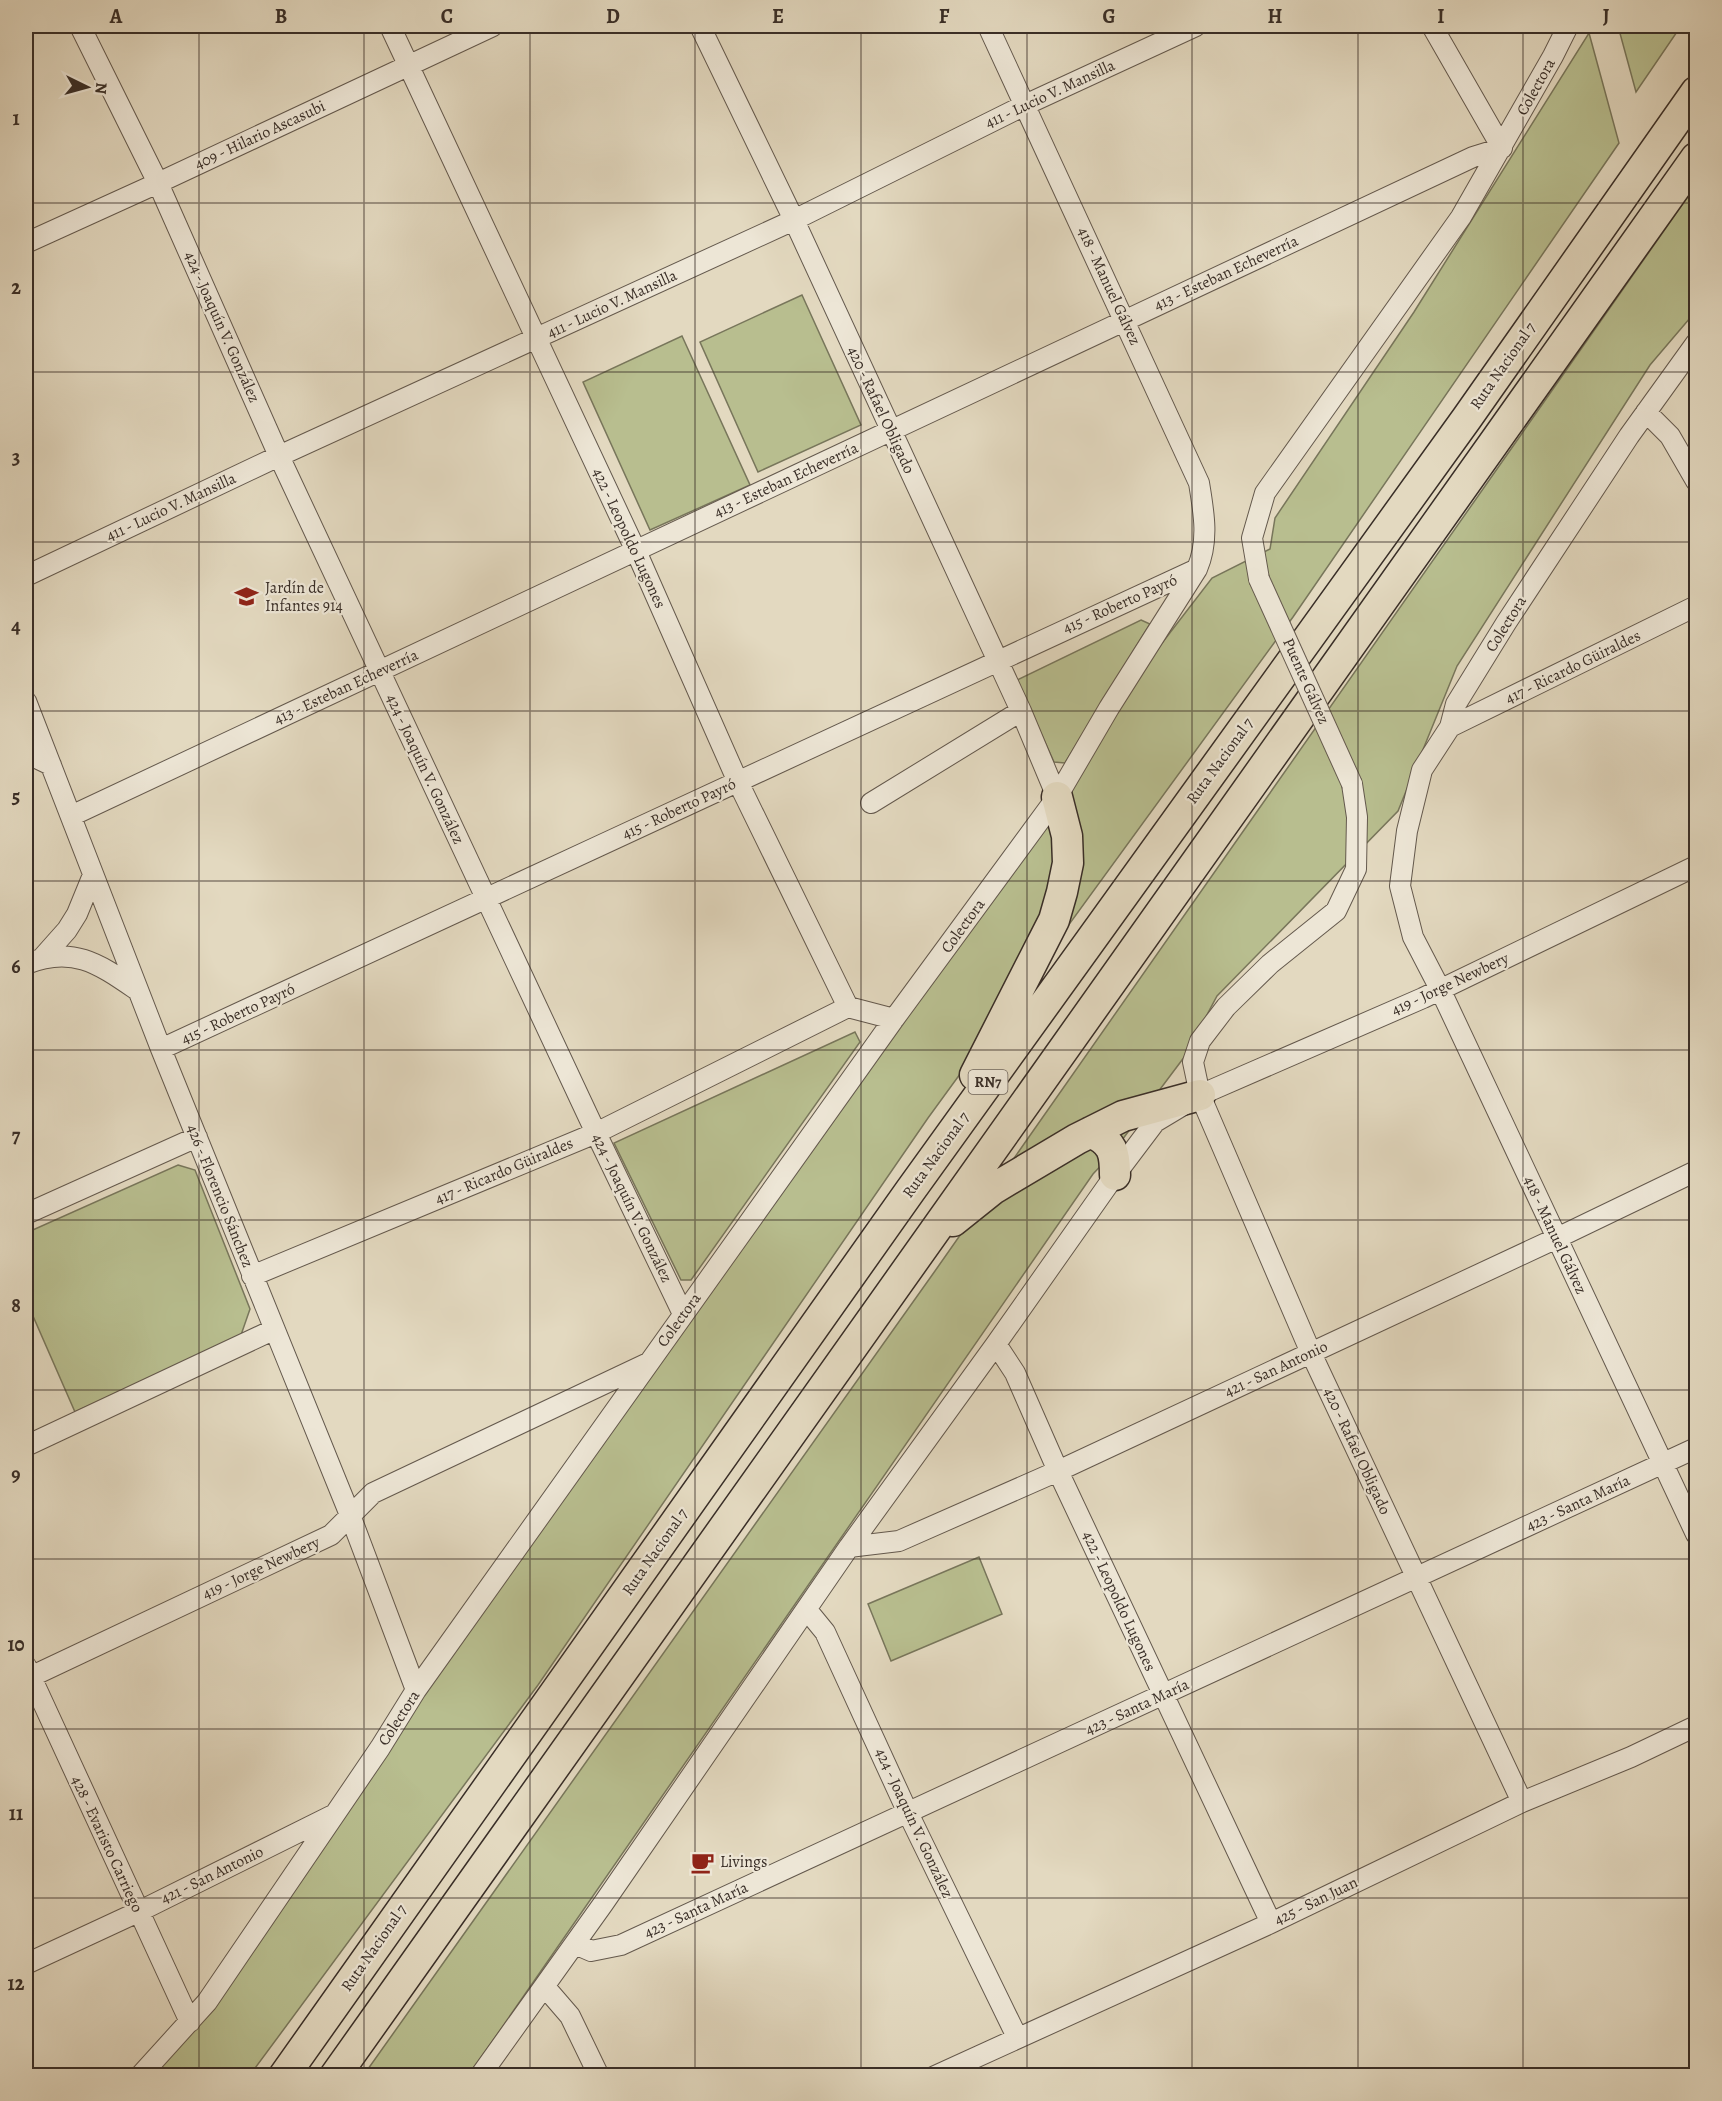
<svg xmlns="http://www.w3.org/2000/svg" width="1722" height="2101" font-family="Alegreya,serif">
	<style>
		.grass { fill: #b8be8f; stroke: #78765b; stroke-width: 1.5 }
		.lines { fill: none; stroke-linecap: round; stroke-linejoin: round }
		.minor-casing { stroke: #64594d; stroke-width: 22 }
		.highway-casing { stroke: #392e27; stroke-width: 33 }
		.minor { stroke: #ede6d6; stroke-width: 20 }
		.highway { stroke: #e3d9c0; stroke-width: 30 }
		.minor-bridge-casing { stroke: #64594d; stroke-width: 22; stroke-linecap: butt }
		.minor-bridge { stroke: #ede6d6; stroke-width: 20 }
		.grid { fill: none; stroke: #392e27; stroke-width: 1.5; stroke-opacity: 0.55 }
		.labels { text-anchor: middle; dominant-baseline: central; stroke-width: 4.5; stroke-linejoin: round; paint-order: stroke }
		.shield { fill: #ede6d6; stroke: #6f655c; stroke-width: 1.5 }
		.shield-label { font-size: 15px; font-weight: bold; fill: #392e27 }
		.street-label { font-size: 16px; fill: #392e27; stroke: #ede6d6 }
		.poi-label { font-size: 16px; fill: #392e27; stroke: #ede6d6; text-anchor: start }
		.neatline { fill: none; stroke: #392e27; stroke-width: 2 }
		.grid-label { font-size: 20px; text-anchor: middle; font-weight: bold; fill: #392e27 }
	</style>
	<rect width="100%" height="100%" fill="#e3d9c0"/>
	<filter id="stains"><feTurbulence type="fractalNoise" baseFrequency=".00333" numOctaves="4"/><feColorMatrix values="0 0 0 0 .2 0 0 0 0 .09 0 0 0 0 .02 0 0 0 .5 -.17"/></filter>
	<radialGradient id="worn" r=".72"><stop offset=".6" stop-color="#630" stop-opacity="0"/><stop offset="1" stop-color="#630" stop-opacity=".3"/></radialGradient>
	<path class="grass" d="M1618 26H1681L1636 92Z
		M1589 33 1619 143 1293 617 928 1118 538 1685 250 2075 151 2076 321 1840 1159 647 1212 578 1270 549 1275 518 1414 312Z
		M1696 185V311L1650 365 1457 666 1398 811 1217 996 1185 1056 1110 1156 1093 1174 469 2075 363 2076 935 1271Z
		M802 295 861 425 758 472 700 342Z
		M682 336 750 485 650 530 583 382Z
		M1141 620 1150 624 1065 763 1054 762 1017 680Z
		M855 1032 860 1042 691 1280H681L614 1143Z
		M178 1165 195 1170 250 1309 241 1335 75 1412 26 1300V1233Z
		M979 1557 1002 1614 891 1661 868 1604Z"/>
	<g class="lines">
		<defs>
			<path id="minor" d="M80 26 158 183 279 456 596 1133 683 1314
				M390 26 636 551 738 782 848 1007 894 1019
				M700 26 794 220 1021 711 1057 797
				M1432 26 1502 148
				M26 243 158 183 493 26
				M1696 343 1629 436 1506 623 1456 704 1450 727 1422 770 1407 831 1400 886 1413 937 1440 989 1696 1534
				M1646 412 1670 436 1696 481
				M26 576 279 456 794 220 1025 105 1196 26
				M1259 579 1252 538 1265 493 1461 217 1553 56 1568 26
				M26 701 161 1049 350 1515 416 1690
				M1450 727 1696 606
				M26 753 51 765
				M1352 784 1357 817 1356 869 1336 911 1270 964 1226 1007 1200 1041 1193 1062 1200 1095 1311 1353 1522 1802
				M871 803 1021 711
				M71 816 1473 157 1502 148
				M43 957 67 930 77 914 93 875
				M26 964C73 945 99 964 137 990
				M161 1049C507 891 851 726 1197 569
				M26 1214 197 1137
				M252 1276 596 1133 848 1007
				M996 1344 1015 1373 1058 1471 1271 1923
				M26 1446 273 1330
				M849 1547 899 1541 1058 1471 1557 1238 1696 1171
				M807 1610 825 1632 908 1813 1017 2037
				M26 1666 190 2022
				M26 1679 331 1535 373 1493 646 1364
				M575 1944 591 1951 621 1945 1696 1448
				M26 1964 138 1912 331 1816
				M545 1987 570 2016 599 2076
				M140 2076 207 2002 380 1748 416 1690 894 1019 1057 797 1109 708 1197 569C1209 541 1204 513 1199 483L988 26
				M480 2076 603 1904 849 1547 996 1344 1115 1175 1155 1122 1200 1095 1423 998 1696 866
				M935 2076 1271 1923 1522 1802 1631 1757 1696 1726"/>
			<path id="highway" d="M975 1075 1054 920 1062 892 1068 863 1067 836 1057 797
				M1091 1132C1113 1143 1115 1152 1115 1175
				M953 1221 993 1189 1077 1139 1123 1116 1200 1095
				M284 2076 910 1191 1467 418 1696 92
				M335 2076 1696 158"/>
		</defs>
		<use href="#minor" class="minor-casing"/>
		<use href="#highway" class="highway-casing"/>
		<use href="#minor" class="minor"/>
		<use href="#highway" class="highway"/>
		<defs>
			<path id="minor-bridge" d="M1259 579 1352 784"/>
		</defs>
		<use href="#minor-bridge" class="minor-bridge-casing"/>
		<use href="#minor-bridge" class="minor-bridge"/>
	</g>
	<path class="grid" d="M199 26V2076M364 26V2076M530 26V2076M695 26V2076M861 26V2076M1027 26V2076M1192 26V2076M1358 26V2076M1523 26V2076M26 203H1696M26 372H1696M26 542H1696M26 711H1696M26 881H1696M26 1050H1696M26 1220H1696M26 1390H1696M26 1559H1696M26 1729H1696M26 1898H1696"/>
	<defs>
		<symbol id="school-bare" viewBox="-9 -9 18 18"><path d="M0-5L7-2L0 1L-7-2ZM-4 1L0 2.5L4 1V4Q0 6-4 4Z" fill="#8f2418" stroke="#ede6d6" stroke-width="2.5" paint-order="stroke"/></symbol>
		<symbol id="cafe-bare" viewBox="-9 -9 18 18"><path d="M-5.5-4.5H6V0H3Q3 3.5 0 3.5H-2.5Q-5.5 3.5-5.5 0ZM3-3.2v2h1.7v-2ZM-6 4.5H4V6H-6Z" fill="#8f2418" stroke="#ede6d6" stroke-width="2.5" paint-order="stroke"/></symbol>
	</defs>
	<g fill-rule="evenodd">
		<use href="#school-bare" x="230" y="580" width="33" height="33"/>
		<use href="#cafe-bare" x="686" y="1846" width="33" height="33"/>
	</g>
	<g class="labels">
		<rect class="shield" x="968.5" y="1070" width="39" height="24" rx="4.5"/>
		<g class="shield-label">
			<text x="988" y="1082">RN7</text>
		</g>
		<g class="street-label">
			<text transform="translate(1536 87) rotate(-61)">Colectora</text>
			<text transform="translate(1050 94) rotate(-25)">411 - Lucio V. Mansilla</text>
			<text transform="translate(260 135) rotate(-25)">409 - Hilario Ascasubi</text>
			<text transform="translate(1226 273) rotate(-25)">413 - Esteban Echeverría</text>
			<text transform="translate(1109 286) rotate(65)">418 - Manuel Gálvez</text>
			<text transform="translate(612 304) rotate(-25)">411 - Lucio V. Mansilla</text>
			<text transform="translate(222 327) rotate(66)">424 - Joaquín V. González</text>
			<text transform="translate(1503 366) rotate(-55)">Ruta Nacional 7</text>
			<text transform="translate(881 410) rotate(65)">420 - Rafael Obligado</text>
			<text transform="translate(786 480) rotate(-25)">413 - Esteban Echeverría</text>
			<text transform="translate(171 507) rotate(-25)">411 - Lucio V. Mansilla</text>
			<text transform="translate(629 538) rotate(65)">422 - Leopoldo Lugones</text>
			<text transform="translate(1120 604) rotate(-24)">415 - Roberto Payró</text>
			<text transform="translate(1506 624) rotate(-58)">Colectora</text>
			<text transform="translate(1573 667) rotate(-26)">417 - Ricardo Güiraldes</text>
			<text transform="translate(1306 681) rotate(66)">Puente Gálvez</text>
			<text transform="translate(346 687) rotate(-25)">413 - Esteban Echeverría</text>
			<text transform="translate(1220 761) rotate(-54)">Ruta Nacional 7</text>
			<text transform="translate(425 769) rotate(65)">424 - Joaquín V. González</text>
			<text transform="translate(679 809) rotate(-25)">415 - Roberto Payró</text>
			<text transform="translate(963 926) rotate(-54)">Colectora</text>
			<text transform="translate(1450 984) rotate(-25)">419 - Jorge Newbery</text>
			<text transform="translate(238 1014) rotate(-25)">415 - Roberto Payró</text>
			<text transform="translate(936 1155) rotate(-54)">Ruta Nacional 7</text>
			<text transform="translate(504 1171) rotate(-23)">417 - Ricardo Güiraldes</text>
			<text transform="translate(220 1196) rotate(68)">426 - Florencio Sánchez</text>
			<text transform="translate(632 1208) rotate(64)">424 - Joaquín V. González</text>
			<text transform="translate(1555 1235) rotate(65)">418 - Manuel Gálvez</text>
			<text transform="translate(679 1320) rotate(-54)">Colectora</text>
			<text transform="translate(1276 1369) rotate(-25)">421 - San Antonio</text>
			<text transform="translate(1357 1451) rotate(65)">420 - Rafael Obligado</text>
			<text transform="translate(1578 1503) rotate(-25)">423 - Santa María</text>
			<text transform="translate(655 1552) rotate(-55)">Ruta Nacional 7</text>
			<text transform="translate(261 1568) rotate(-25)">419 - Jorge Newbery</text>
			<text transform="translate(1119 1601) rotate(65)">422 - Leopoldo Lugones</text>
			<text transform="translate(1137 1707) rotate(-25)">423 - Santa María</text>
			<text transform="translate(399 1718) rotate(-57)">Colectora</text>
			<text transform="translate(914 1823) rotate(65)">424 - Joaquín V. González</text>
			<text transform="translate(107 1844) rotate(65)">428 - Evaristo Carriego</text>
			<text transform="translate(212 1875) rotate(-26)">421 - San Antonio</text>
			<text transform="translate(1316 1901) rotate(-26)">425 - San Juan</text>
			<text transform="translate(696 1910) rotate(-25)">423 - Santa María</text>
			<text transform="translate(374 1948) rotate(-55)">Ruta Nacional 7</text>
		</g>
		<g class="poi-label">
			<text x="265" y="588">Jardín de<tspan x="265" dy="18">Infantes 914</tspan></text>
			<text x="720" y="1862">Livings</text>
		</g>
	</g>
	<rect width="1722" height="2101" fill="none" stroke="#e3d9c0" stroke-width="66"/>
	<g transform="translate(87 87) rotate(95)" stroke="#ede6d6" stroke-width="4.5" paint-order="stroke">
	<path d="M0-4.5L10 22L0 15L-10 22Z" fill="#392e27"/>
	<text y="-9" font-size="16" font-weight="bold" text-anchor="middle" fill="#392e27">N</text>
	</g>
	<rect x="33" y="33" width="1656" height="2035" class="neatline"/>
	<g class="grid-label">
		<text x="116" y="23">A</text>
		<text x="281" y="23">B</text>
		<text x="447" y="23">C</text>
		<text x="613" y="23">D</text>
		<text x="778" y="23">E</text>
		<text x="944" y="23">F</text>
		<text x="1109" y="23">G</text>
		<text x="1275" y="23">H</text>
		<text x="1441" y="23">I</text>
		<text x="1606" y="23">J</text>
		<text x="16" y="125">1</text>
		<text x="16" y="294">2</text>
		<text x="16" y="464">3</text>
		<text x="16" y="633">4</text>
		<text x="16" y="803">5</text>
		<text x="16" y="973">6</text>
		<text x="16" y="1142">7</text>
		<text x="16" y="1312">8</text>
		<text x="16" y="1481">9</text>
		<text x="16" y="1651">10</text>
		<text x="16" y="1820">11</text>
		<text x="16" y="1990">12</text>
	</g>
	<rect width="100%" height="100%" filter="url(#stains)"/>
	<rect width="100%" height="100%" fill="url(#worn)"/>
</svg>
